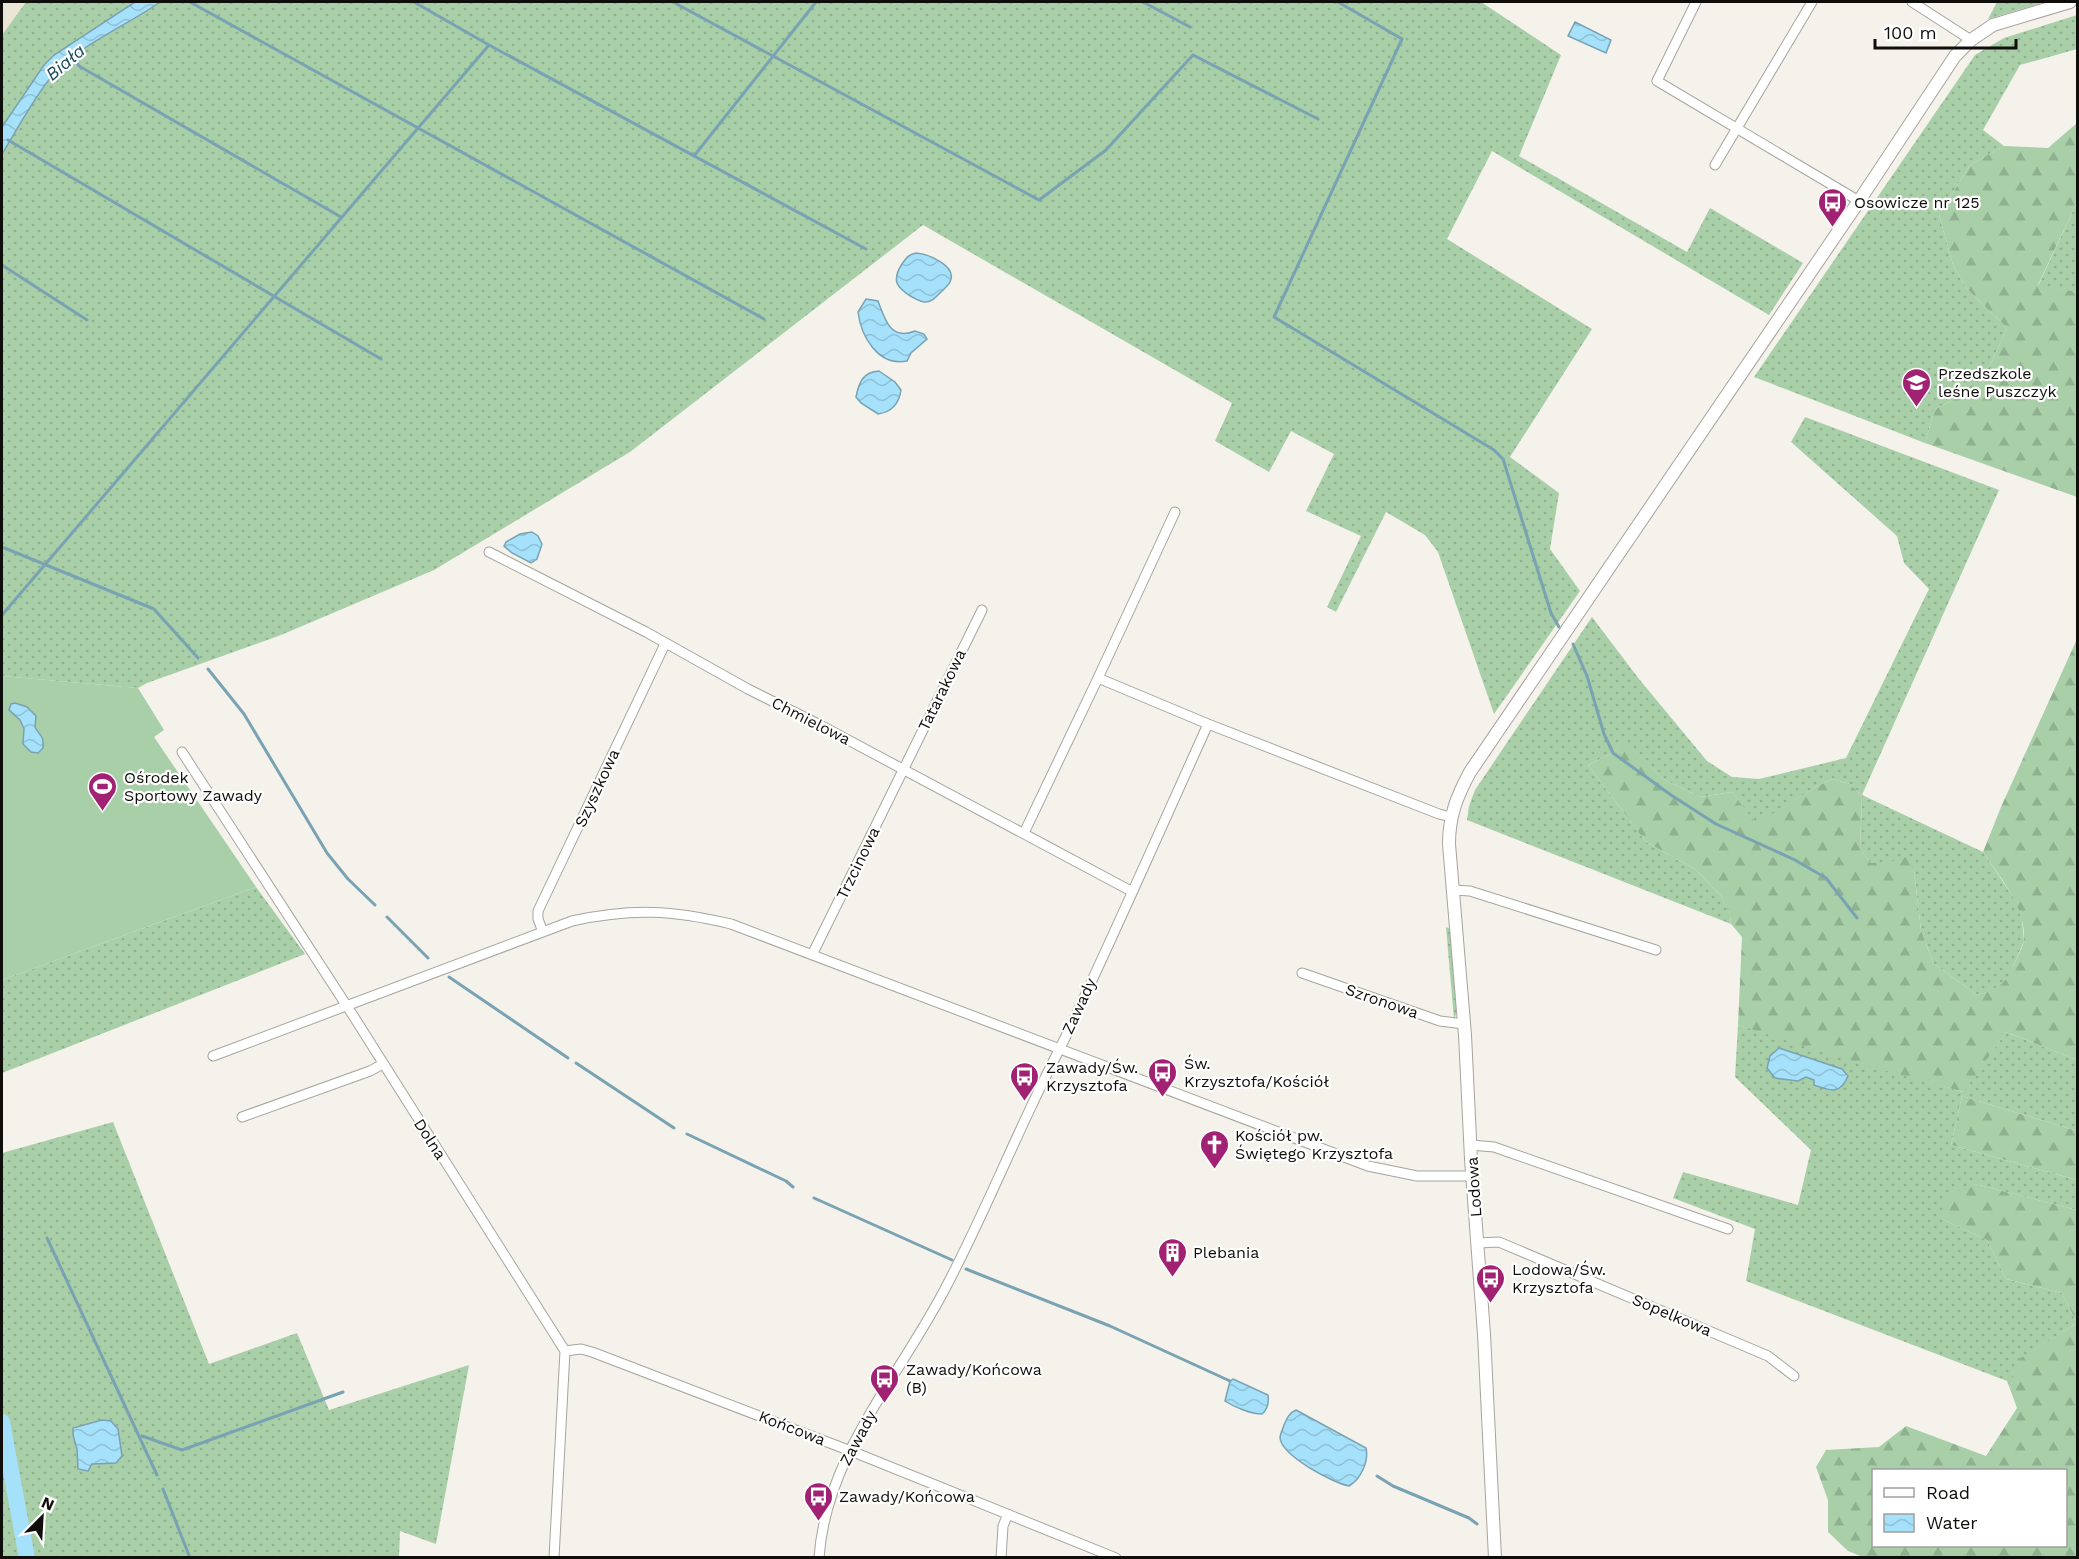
<svg xmlns="http://www.w3.org/2000/svg" width="2079" height="1559" font-family="'Work Sans',sans-serif">
	<style>
		.built { fill: #eae5d6 }
		.grass { fill: url(#grass-dots) }
		.forest { fill: url(#forest-firs); fill-rule: evenodd }
		.pitch { fill: #a9cfa8 }
		.water { fill: url(#water-waves); stroke: #79a2b3; stroke-width: 1.5 }
		.lines { fill: none; stroke-linecap: round; stroke-linejoin: round }
		.stream { stroke: #79a2b3; stroke-width: 3 }
		.river { stroke: #a6e1fb; stroke-width: 16 }
		.minor-casing { stroke: #a7a49d; stroke-width: 11 }
		.tertiary-casing { stroke: #a7a49d; stroke-width: 14 }
		.minor { stroke: #fff; stroke-width: 9 }
		.tertiary { stroke: #fff; stroke-width: 12 }
		.labels { text-anchor: middle; dominant-baseline: central; stroke-width: 4.5; stroke-linejoin: round; paint-order: stroke }
		.poi-label { font-size: 16px; fill: #0f0e0b; stroke: #fff; text-anchor: start }
		.street-label { font-size: 16px; fill: #0f0e0b; stroke: #fff }
		.water-label { font-size: 18px; font-style: italic; fill: #194a5c; stroke: #fff }
	</style>
	<defs>
		<pattern id="grass-dots" width="8" height="8" patternUnits="userSpaceOnUse" patternTransform="scale(1.5)"><rect width="8" height="8" fill="#a9cfa8"/><path d="M2 2h.1M6 6h.1" fill="none" stroke="#90b18f" stroke-width="1.8" stroke-linecap="round"/></pattern>
		<pattern id="forest-firs" width="22" height="20" patternUnits="userSpaceOnUse" patternTransform="scale(1.5)"><rect width="22" height="20" fill="#a9cfa8"/><path d="M5 1l3.5 6h-7zM16 11l3.5 6h-7z" fill="#90b18f"/></pattern>
		<pattern id="water-waves" width="16" height="10" patternUnits="userSpaceOnUse" patternTransform="scale(1.5)"><rect width="16" height="10" fill="#a6e1fb"/><path d="M0 5q4-4 8 0t8 0" fill="none" stroke="#8ec0d6"/></pattern>
	</defs>
	<rect width="100%" height="100%" fill="#f4f2ea"/>
	<path class="built" d="M2 2H26L2 35Z"/>
	<path class="grass" d="M26 2H1481L1561 55 1519 156 1687 252 1710 208 1803 263 1769 315 1492 151 1447 239 1592 329 1510 457 1559 493 1550 549 1580 591 1494 714 1438 552 1425 535 1386 512 1336 612 1327 607 1361 536 1306 511 1334 454 1291 431 1269 472 1215 441 1232 403 923 225 630 452 434 570 281 635 147 683 138 688 2 676V35Z
		M1997 2H2046L1988 19Z
		M2077 15V49L2020 65 1983 130 2004 146 1970 165 1939 215 1953 265 1967 289 2007 328 1981 386 1935 409 1925 443 1754 377 1975 55 2004 38Z
		M2077 202V292L2038 286Z
		M1805 417 1999 490 1862 795 1983 852 2016 901 2022 919 2024 941 2009 976 1994 990 1977 995 1933 963 1921 930 1914 871 1889 863H1871L1860 849 1862 796 1850 784 1832 779 1814 788 1756 825 1732 792 1700 797 1663 779 1623 739 1613 753 1588 765 1646 842 1695 869 1722 897 1730 915 1731 924 1467 820 1469 806 1475 790 1592 617 1639 679 1707 761 1732 777 1759 779 1846 758 1929 589 1904 563 1897 536 1791 442Z
		M256 887 305 954 2 1073V980Z
		M1446 927 1450 929 1457 1012 1454 1019Z
		M1738 1025 1963 1092 2006 1032 2077 1060V1131L1962 1096 1951 1145 2077 1180V1210L1975 1184 1942 1219 1987 1240 2006 1279 2062 1293 2077 1323 2017 1361 2010 1389 2007 1381 1746 1281 1755 1229 1673 1198 1683 1172 1798 1205 1811 1150 1735 1077Z
		M113 1122 209 1364 297 1333 329 1410 469 1365 436 1544 400 1531 399 1557 2 1558V1153Z"/>
	<path class="forest" d="M2077 123V202L2038 285 2077 292V497L1925 443 1935 409 1981 386 2007 328 1967 289 1953 265 1939 215 1970 165 2004 146 2048 148Z
		M2077 639V1060L2006 1032 1964 1092 1861 1064 1738 1025 1742 937 1731 924 1730 915 1722 897 1695 869 1646 842 1588 765 1613 753 1623 738 1663 779 1700 797 1732 792 1756 824 1814 788 1832 779 1850 784 1862 796 1860 849 1871 863H1889L1905 854 1914 871 1921 930 1933 963 1977 995C2000 988 2007 982 2016 960 2019 953 2024 945 2024 938 2025 905 2000 878 1983 852L2001 807Z
		M1962 1096 2077 1131V1180L1951 1145Z
		M1975 1184 2077 1210V1557H1863L1848 1551 1828 1532V1500L1816 1467 1826 1450 1879 1447 1906 1426 1986 1456 2017 1408 2010 1389 2016 1361 2077 1323 2062 1293 2006 1279 1987 1240 1942 1219 1944 1196ZM2066 1470V1546H1874V1470Z"/>
	<path class="pitch" d="M2 676 138 688 164 730 154 737 256 887 2 980Z"/>
	<path class="water" d="M135 2H160C128 25 77 46 52 76 33 99 18 128 2 154V127L44 65 54 55Z
		M1575 22 1611 40 1606 53 1568 36Z
		M916 253C928 254 958 266 950 282 948 286 943 290 940 293 936 297 932 302 925 302 920 302 916 299 912 297 897 288 891 281 902 264 907 257 908 255 916 253Z
		M866 299 878 301C885 319 890 341 915 331L924 334 927 339 911 353 907 361C878 367 861 336 858 312Z
		M879 371 895 382 901 390C899 404 892 412 878 414L861 403 856 397C859 382 863 372 879 371Z
		M532 532 538 536 542 544 537 559 531 563 512 553 504 546 506 542 520 534Z
		M15 703 27 707 36 716 35 727C40 737 44 734 43 748L38 753 31 752 23 744 24 729 20 720 9 710 11 704Z
		M1779 1048 1842 1069 1848 1076C1840 1095 1831 1091 1814 1085V1080L1806 1077 1798 1081 1775 1078 1767 1068 1770 1056Z
		M1233 1379 1268 1395C1269 1402 1268 1409 1262 1414 1251 1414 1234 1407 1225 1401L1230 1381Z
		M1296 1410 1366 1448C1369 1461 1361 1479 1349 1486 1333 1483 1282 1456 1280 1438 1280 1434 1283 1429 1284 1425 1287 1418 1289 1413 1296 1410Z
		M102 1420 111 1421 118 1429 122 1456 116 1463 92 1464 88 1471 78 1469 77 1449 73 1435V1428Z"/>
	<g class="lines">
		<path class="stream" d="M190 2 764 319
			M414 2 489 45 866 249
			M673 2 1039 200 1106 150 1193 55 1318 119
			M1143 2 1190 27
			M1338 2 1402 39 1274 317 1494 450 1503 459 1551 613 1559 627
			M72 54 79 66 341 217
			M8 140 381 359
			M694 156 816 2
			M2 265 87 320
			M2 547 154 609 198 658
			M2 615 489 45
			M1573 644 1587 676 1604 734 1613 753 1671 795 1716 824 1795 860 1826 878 1857 918
			M208 669 244 714 327 853 348 879 375 905
			M387 917 428 958
			M449 977 568 1058
			M576 1063 674 1128
			M687 1134 786 1181 793 1187
			M814 1198 952 1260
			M47 1238 157 1475
			M966 1269 1110 1326 1230 1381
			M142 1436 182 1450 343 1392
			M1377 1476 1393 1486 1469 1518 1477 1524
			M163 1489 190 1558"/>
		<path class="river" d="M2 1422 27 1558"/>
		<defs>
			<path id="minor" d="M1696 2 1657 81 1859 201
				M1912 2 1971 40
				M1715 165 1812 2
				M489 552 646 632 748 689 822 726 1131 891
				M1208 724 1439 814 1451 817
				M182 752 354 1017 565 1351 554 1558
				M1024 833 1098 678
				M1453 890 1470 891 1656 950
				M543 932 538 919V911L665 644
				M812 955 982 610
				M1302 973 1440 1021 1464 1024
				M213 1056 572 921C632 908 672 910 731 924L1368 1166 1417 1176H1473
				M242 1117 370 1071 383 1064
				M1471 1145 1494 1147 1728 1229
				M1478 1243 1499 1242 1768 1356 1794 1376
				M565 1351 581 1349 592 1352 856 1453 1116 1558
				M819 1558C826 1453 903 1373 948 1283 978 1226 1003 1166 1031 1107 1042 1083 1054 1060 1066 1036 1115 933 1161 828 1208 724L1098 678 1175 512
				M1001 1558 1003 1526 1008 1514"/>
			<path id="tertiary" d="M1495 1558 1484 1334 1471 1159 1465 1035 1449 844C1449 816 1457 796 1470 772L1859 201 1955 56 1971 40 1993 25 2070 2"/>
		</defs>
		<use href="#minor" class="minor-casing"/>
		<use href="#tertiary" class="tertiary-casing"/>
		<use href="#minor" class="minor"/>
		<use href="#tertiary" class="tertiary"/>
	</g>
	<defs>
		<symbol id="bus-pin" viewBox="-11 -11 22 30"><path d="M0 17L-7.5 6A9.5 9.5 0 1 1 7.5 6Z" fill="#a12173" stroke="#fff"/><path d="M-5-6H5V4H4V6H2V4H-2V6H-4V4H-5ZM-3.5-4V0h7V-4ZM-3.5 1.2v1.5H-2V1.2ZM2 1.2v1.5H3.5V1.2Z" fill="#fff"/></symbol>
		<symbol id="school-pin" viewBox="-11 -11 22 30"><path d="M0 17L-7.5 6A9.5 9.5 0 1 1 7.5 6Z" fill="#a12173" stroke="#fff"/><path d="M0-5L7-2L0 1L-7-2ZM-4 1L0 2.5L4 1V4Q0 6-4 4Z" fill="#fff"/></symbol>
		<symbol id="stadium-pin" viewBox="-11 -11 22 30"><path d="M0 17L-7.5 6A9.5 9.5 0 1 1 7.5 6Z" fill="#a12173" stroke="#fff"/><path d="M0-5a6.5 5 0 1 0 0 10a6.5 5 0 1 0 0-10ZM-3.5-1.8h7v3.6h-7Z" fill="#fff"/></symbol>
		<symbol id="church-pin" viewBox="-11 -11 22 30"><path d="M0 17L-7.5 6A9.5 9.5 0 1 1 7.5 6Z" fill="#a12173" stroke="#fff"/><path d="M-1.2-6h2.4v3.5h3.3v2.4h-3.3V6h-2.4V-.1h-3.3v-2.4h3.3Z" fill="#fff"/></symbol>
		<symbol id="building-pin" viewBox="-11 -11 22 30"><path d="M0 17L-7.5 6A9.5 9.5 0 1 1 7.5 6Z" fill="#a12173" stroke="#fff"/><path d="M-4-6H4V6H1V3H-1V6H-4ZM-2.5-4.3h1.7v1.8h-1.7ZM.8-4.3h1.7v1.8H.8ZM-2.5-1h1.7V.8h-1.7ZM.8-1h1.7V.8H.8Z" fill="#fff"/></symbol>
	</defs>
	<g fill-rule="evenodd">
		<use href="#bus-pin" x="1816" y="186" width="33" height="45"/>
		<use href="#school-pin" x="1900" y="366" width="33" height="45"/>
		<use href="#stadium-pin" x="86" y="770" width="33" height="45"/>
		<use href="#bus-pin" x="1146" y="1056" width="33" height="45"/>
		<use href="#bus-pin" x="1008" y="1060" width="33" height="45"/>
		<use href="#church-pin" x="1198" y="1128" width="33" height="45"/>
		<use href="#building-pin" x="1156" y="1236" width="33" height="45"/>
		<use href="#bus-pin" x="1474" y="1262" width="33" height="45"/>
		<use href="#bus-pin" x="868" y="1362" width="33" height="45"/>
		<use href="#bus-pin" x="802" y="1480" width="33" height="45"/>
	</g>
	<g class="labels">
		<g class="poi-label">
			<text x="1854" y="202">Osowicze nr 125</text>
			<text x="1938" y="373">Przedszkole<tspan x="1938" dy="18">leśne Puszczyk</tspan></text>
			<text x="124" y="777">Ośrodek<tspan x="124" dy="18">Sportowy Zawady</tspan></text>
			<text x="1184" y="1063">Św.<tspan x="1184" dy="18">Krzysztofa/Kościół</tspan></text>
			<text x="1046" y="1067">Zawady/Św.<tspan x="1046" dy="18">Krzysztofa</tspan></text>
			<text x="1235" y="1135">Kościół pw.<tspan x="1235" dy="18">Świętego Krzysztofa</tspan></text>
			<text x="1193" y="1252">Plebania</text>
			<text x="1512" y="1269">Lodowa/Św.<tspan x="1512" dy="18">Krzysztofa</tspan></text>
			<text x="906" y="1369">Zawady/Końcowa<tspan x="906" dy="18">(B)</tspan></text>
			<text x="839" y="1496">Zawady/Końcowa</text>
		</g>
		<g class="street-label">
			<text transform="translate(942 690) rotate(-64)">Tatarakowa</text>
			<text transform="translate(811 721) rotate(27)">Chmielowa</text>
			<text transform="translate(597 788) rotate(-65)">Szyszkowa</text>
			<text transform="translate(858 863) rotate(-64)">Trzcinowa</text>
			<text transform="translate(1382 1001) rotate(19)">Szronowa</text>
			<text transform="translate(1079 1006) rotate(-65)">Zawady</text>
			<text transform="translate(430 1139) rotate(57)">Dolna</text>
			<text transform="translate(1474 1187) rotate(-94)">Lodowa</text>
			<text transform="translate(1672 1315) rotate(23)">Sopelkowa</text>
			<text transform="translate(792 1428) rotate(21)">Końcowa</text>
			<text transform="translate(858 1438) rotate(-62)">Zawady</text>
		</g>
		<g class="water-label">
			<text transform="translate(65 62) rotate(-40)">Biała</text>
		</g>
	</g>
	<rect width="2079" height="1559" fill="none" stroke="#0f0e0b" stroke-width="6"/>
	<rect x="1872" y="1469" width="195" height="78" fill="#ffffff" stroke="#9f9f9d" stroke-width="1.5"/>
	<rect x="1884" y="1488" width="30" height="9" fill="#ffffff" stroke="#9f9f9d" stroke-width="1.5"/>
	<text x="1926" y="1499" font-size="18" fill="#0f0e0b">Road</text>
	<rect x="1884" y="1514" width="30" height="18" fill="url(#water-waves)" stroke="#9f9f9d" stroke-width="1.5"/>
	<text x="1926" y="1529" font-size="18" fill="#0f0e0b">Water</text>
	<g transform="translate(42 1517) rotate(24)" stroke="#ffffff" stroke-width="4.5" paint-order="stroke">
	<path d="M0-4.5L10 22L0 15L-10 22Z" fill="#0f0e0b"/>
	<text y="-9" font-size="16" font-weight="bold" text-anchor="middle" fill="#0f0e0b">N</text>
	</g>
	<path d="M1875 39v9h141v-9" fill="none" stroke="#0f0e0b" stroke-width="3"/>
	<text x="1884" y="39" font-size="18" fill="#0f0e0b" stroke="#ffffff" stroke-width="4.5" paint-order="stroke">100 m</text>
</svg>
